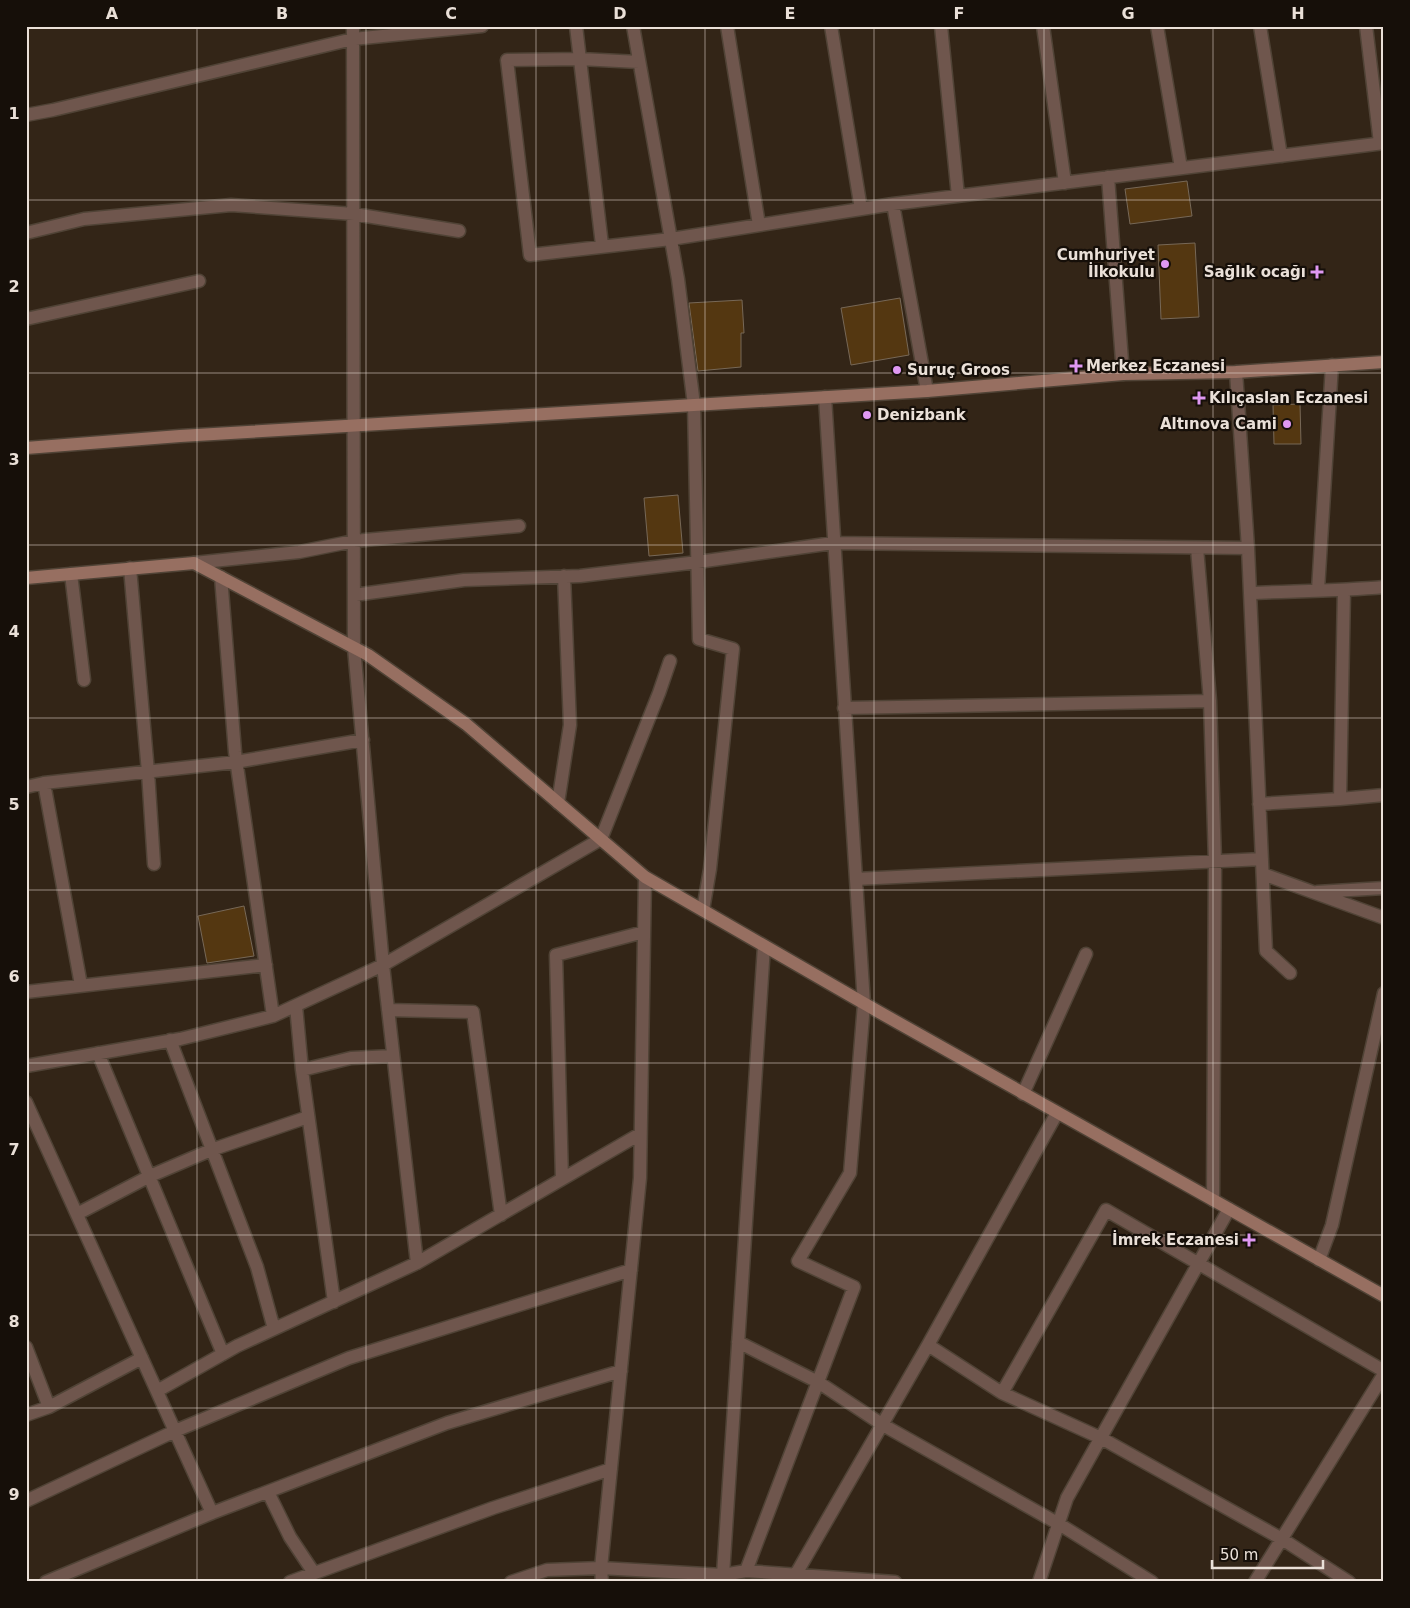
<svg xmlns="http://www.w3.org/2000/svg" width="1410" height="1608" font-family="'DejaVu Sans',sans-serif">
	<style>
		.building { fill: #543711; stroke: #776857 }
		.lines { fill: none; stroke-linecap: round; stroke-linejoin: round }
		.street-casing { stroke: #504336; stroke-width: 15 }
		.secondary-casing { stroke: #504336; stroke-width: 15 }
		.street { stroke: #6f564d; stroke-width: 12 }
		.secondary { stroke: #976f61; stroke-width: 12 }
		.grid { fill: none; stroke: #eae0d8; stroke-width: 1; stroke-opacity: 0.55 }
		.poi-dot { fill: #df98f2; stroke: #160f09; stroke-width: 2 }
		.labels { text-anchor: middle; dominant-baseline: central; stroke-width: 4.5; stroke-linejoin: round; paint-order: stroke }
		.poi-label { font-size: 15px; font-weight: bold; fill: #eae0d8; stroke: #160f09; text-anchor: end }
		.neatline { fill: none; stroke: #eae0d8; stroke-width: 2 }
		.grid-label { font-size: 16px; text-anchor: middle; font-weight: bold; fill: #eae0d8 }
	</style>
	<rect width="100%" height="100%" fill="#332517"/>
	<path class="building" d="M1187 181 1192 216 1130 224 1125 189Z
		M1195 243 1199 317 1161 319 1158 245Z
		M900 298 909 355 851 365 841 308Z
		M742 300 744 333H741V367L698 371 689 303Z
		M1300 404 1301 444H1274L1273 405Z
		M678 495 683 553 649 556 644 498Z
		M244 906 254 956 207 963 198 916Z"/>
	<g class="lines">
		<defs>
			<path id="street" d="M353 26 354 648 383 965 417 1263
				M576 26 602 245
				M633 26 678 279 694 405 699 639 733 649 710 869 703 910
				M727 26 759 225
				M831 26 861 209
				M941 26 958 196
				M1043 26 1065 183
				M1157 26 1181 168
				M1260 26 1281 156
				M1366 26 1380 143
				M639 62 580 59 507 60 530 255 671 239 893 204 1384 143
				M26 115 53 110 353 39 482 26
				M1108 177 1123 374
				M893 204 927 391
				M26 233 84 219 231 205 354 214 459 231
				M26 319 199 281
				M1236 372 1248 548 1266 951 1290 973
				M1197 548 1210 701 1215 862 1213 1200
				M194 563 299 552 354 541 519 526
				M130 568 148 772 154 864
				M71 574 84 680
				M221 577 235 752 273 1016
				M1318 590 1332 365
				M1250 593C1295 591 1339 591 1384 587
				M354 595 464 580 580 576 698 562 833 543 1248 548
				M844 708 1210 701
				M44 783 81 985
				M26 787 44 783 236 762 363 740
				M1340 799 1344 590
				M558 803 570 725 564 576
				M1259 804 1340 799 1384 795
				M1263 874 1384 918
				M856 879 1262 859
				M1317 892 1384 888
				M26 992 266 965
				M296 1006 302 1070 334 1302
				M388 1010 473 1012 501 1215
				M170 1040 257 1267 274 1329
				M98 1053 223 1354
				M26 1066 180 1039 273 1016 383 965 601 839 659 693 670 661
				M302 1070 351 1058 393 1056
				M1023 1094 1086 954
				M26 1102 212 1513
				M562 1179 556 955 644 932
				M77 1214 150 1176 211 1150 308 1117
				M1319 1260 1332 1225 1384 993
				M738 1342 818 1382 883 1425 1059 1524 1152 1582
				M928 1345 1002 1393 1101 1438 1282 1539 1349 1582
				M26 1347 49 1407
				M157 1391 237 1346 417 1263 640 1134
				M1002 1393 1106 1210 1384 1371
				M26 1415 49 1407 142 1358
				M268 1492 290 1537 314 1573
				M26 1501 175 1431 349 1358 631 1270
				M746 1571 854 1287 798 1261 850 1173 864 1004 825 397
				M796 1574 928 1345 1057 1113
				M46 1582 212 1513 447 1423 621 1371
				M290 1582 493 1508 611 1469
				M511 1582 547 1570 601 1568 723 1575 746 1571 895 1582
				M602 1582 601 1568 640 1178 645 877
				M724 1582 723 1575 764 946
				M1039 1582 1067 1498 1229 1209
				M1255 1582 1384 1374"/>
			<path id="secondary" d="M26 448 180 436 927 391 1123 374 1236 372 1384 362
				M26 578 194 563 368 655 466 724 645 877 879 1012 1384 1296"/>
		</defs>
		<use href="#street" class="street-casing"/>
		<use href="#secondary" class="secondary-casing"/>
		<use href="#street" class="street"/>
		<use href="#secondary" class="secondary"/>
	</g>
	<path class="grid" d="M197 26V1582M366 26V1582M536 26V1582M705 26V1582M874 26V1582M1044 26V1582M1213 26V1582M26 200H1384M26 373H1384M26 545H1384M26 718H1384M26 890H1384M26 1063H1384M26 1235H1384M26 1408H1384"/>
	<g class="poi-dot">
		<circle cx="1165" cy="264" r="5"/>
		<path d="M1314.5 264.5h5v5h5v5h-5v5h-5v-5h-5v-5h5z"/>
		<path d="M1073.5 358.5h5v5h5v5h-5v5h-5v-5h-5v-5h5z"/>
		<circle cx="897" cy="370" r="5"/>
		<path d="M1196.5 390.5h5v5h5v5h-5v5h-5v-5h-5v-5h5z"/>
		<circle cx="867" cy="415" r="5"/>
		<circle cx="1287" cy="424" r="5"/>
		<path d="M1246.5 1232.5h5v5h5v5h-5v5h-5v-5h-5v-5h5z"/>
	</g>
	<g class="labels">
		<g class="poi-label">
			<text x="1155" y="255">Cumhuriyet<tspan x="1155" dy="17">İlkokulu</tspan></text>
			<text x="1306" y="272">Sağlık ocağı</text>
			<text x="1086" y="366" text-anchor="start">Merkez Eczanesi</text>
			<text x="907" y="370" text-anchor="start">Suruç Groos</text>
			<text x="1209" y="398" text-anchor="start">Kılıçaslan Eczanesi</text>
			<text x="877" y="415" text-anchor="start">Denizbank</text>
			<text x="1277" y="424">Altınova Cami</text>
			<text x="1239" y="1240">İmrek Eczanesi</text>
		</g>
	</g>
	<rect width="1410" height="1608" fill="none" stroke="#160f09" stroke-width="55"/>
	<path d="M1212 1560v8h111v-8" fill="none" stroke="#eae0d8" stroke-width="2.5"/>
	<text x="1220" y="1560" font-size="15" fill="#eae0d8" stroke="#160f09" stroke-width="4" paint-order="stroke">50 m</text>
	<rect x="28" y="28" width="1354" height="1552" class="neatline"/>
	<g class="grid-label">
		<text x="112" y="19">A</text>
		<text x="282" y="19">B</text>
		<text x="451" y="19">C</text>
		<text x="620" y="19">D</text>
		<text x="790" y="19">E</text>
		<text x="959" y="19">F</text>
		<text x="1128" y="19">G</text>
		<text x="1298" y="19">H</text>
		<text x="14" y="119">1</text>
		<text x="14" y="292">2</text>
		<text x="14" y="465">3</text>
		<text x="14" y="637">4</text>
		<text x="14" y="810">5</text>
		<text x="14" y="982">6</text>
		<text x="14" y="1155">7</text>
		<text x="14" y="1327">8</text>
		<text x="14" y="1500">9</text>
	</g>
</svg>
